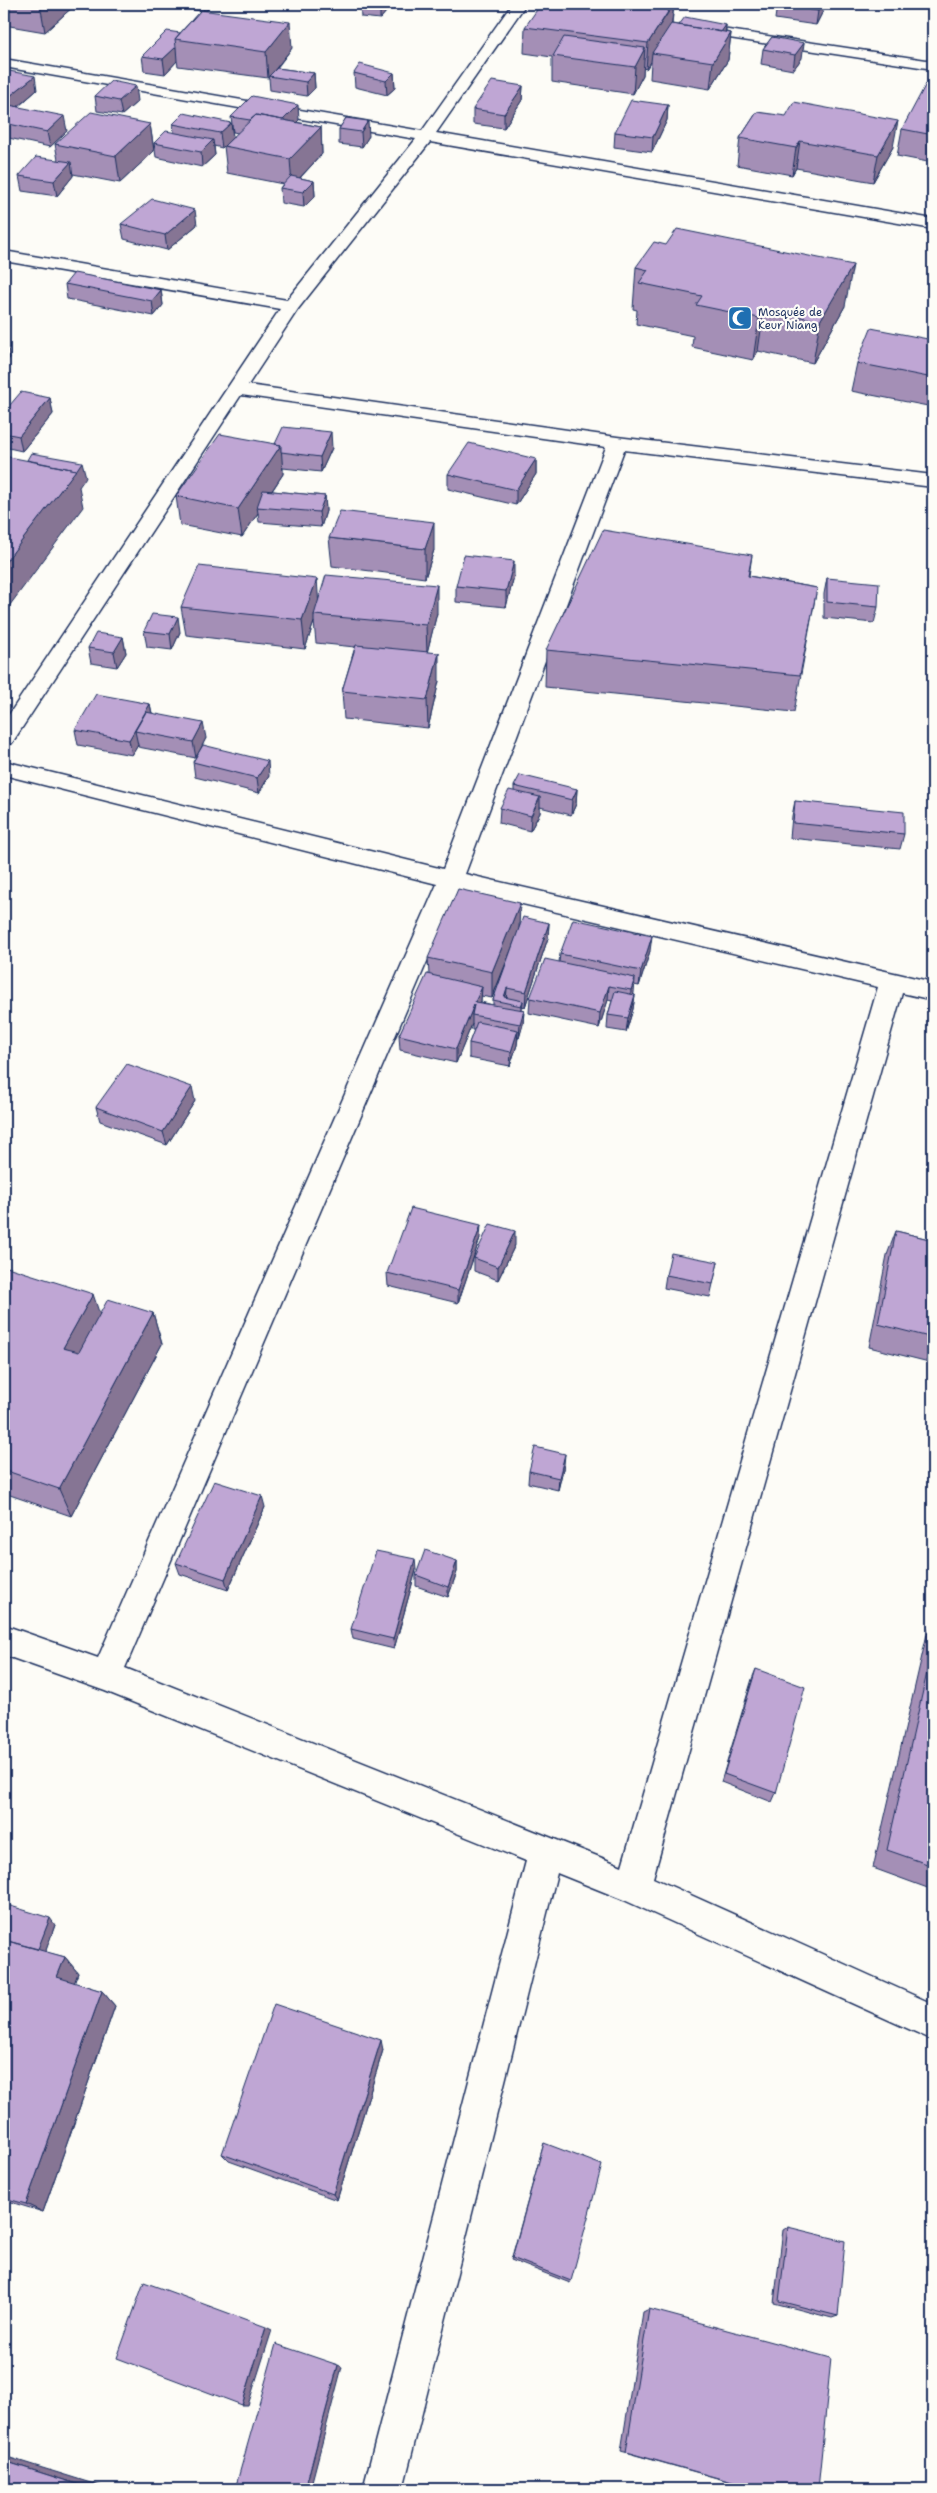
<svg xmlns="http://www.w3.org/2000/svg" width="937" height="2493" font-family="'Shantell Sans',sans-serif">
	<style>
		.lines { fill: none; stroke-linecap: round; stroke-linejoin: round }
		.minor-casing { stroke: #1b2f5e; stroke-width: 3 }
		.minor { fill: #fdfcf7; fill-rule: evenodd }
		.wall { fill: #a48fb6; stroke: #1b2f5e; fill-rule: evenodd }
		.shaded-wall { fill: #867494; stroke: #1b2f5e }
		.building { fill: #bfa6d4; stroke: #1b2f5e }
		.labels { text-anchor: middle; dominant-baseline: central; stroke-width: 4.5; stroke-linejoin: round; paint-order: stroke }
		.far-poi-label { font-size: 11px; fill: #1b2f5e; stroke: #fdfcf7; text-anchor: start }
	</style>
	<rect width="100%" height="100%" fill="#fdfcf7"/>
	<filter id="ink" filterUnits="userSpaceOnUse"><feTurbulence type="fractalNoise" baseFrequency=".02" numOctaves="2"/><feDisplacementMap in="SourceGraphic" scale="10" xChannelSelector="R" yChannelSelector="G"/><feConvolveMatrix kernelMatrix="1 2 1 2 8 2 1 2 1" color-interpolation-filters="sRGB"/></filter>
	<g filter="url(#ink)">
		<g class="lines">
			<defs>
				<path id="minor" d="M512 4H526L436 133 933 219V229L430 142 298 309 248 385 617 437 933 475V487L624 450 465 874 933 982V1000L902 993 653 1878 933 2004V2040L624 1900 557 1873 403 2489H363L526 1861 105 1691 4 1655V1625L98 1658 437 884 4 775V761L443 869 606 447 241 395 12 743 4 745V722L280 309 4 261V251L287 300 416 139 4 67V59L422 131ZM458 889 878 987 622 1866 125 1668Z
					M695 25 933 61V69L690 32 688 29Z"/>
			</defs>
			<use href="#minor" class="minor-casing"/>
			<use href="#minor" class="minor"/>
		</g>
		<path class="wall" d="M4 4H76L45 32 4 25Z
			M168 4H212V5L206 11 292 48 277 68 314 73 315 88 307 96 270 90 269 78H268L178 66 177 61 165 74 144 71 142 56 180 33 200 11 168 5Z
			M360 4H386V12L380 19 361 17Z
			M674 4 672 24 679 25H726V32L731 33 728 60 710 89 650 79 651 62 646 69 643 68V75L633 94 552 82V57L524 53 525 27Z
			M777 5 823 11 816 25 775 19Z
			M772 37 802 58 793 70 761 64 763 49Z
			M4 70 37 90 18 107 67 131 50 147 4 137Z
			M354 73H394L395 88 387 95 355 87Z
			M933 85V163L897 156 902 129Z
			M523 86 522 100 504 128 473 124V109Z
			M95 96 138 101 122 115 97 111Z
			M668 105 667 120 652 152 614 147 615 132Z
			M757 112 893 147 873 182 796 168 792 175 737 165 740 138Z
			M231 117 299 120 296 122 321 127 322 154 300 178 314 181 315 196 304 207 281 203 280 188 283 184 227 173 224 146 238 133 233 132Z
			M346 118 369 136 362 147 339 144V129Z
			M231 123 233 137 222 148 214 146 215 155 202 167 156 157 154 143 174 132 173 124Z
			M150 124 154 151 120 183 73 174V176L57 196 22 191 19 176 58 160 55 144Z
			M121 224 197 225 167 250 124 239Z
			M636 267 845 306 813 363 758 351 753 360 692 347 693 336 636 324 637 310 633 309Z
			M65 284 161 290 163 305 154 316 67 299Z
			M933 340V407L851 391 857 363Z
			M50 398 53 414 22 451 4 447V412Z
			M275 444 332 448 321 472 283 468V474L272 491 325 496 326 511 321 527 259 522 258 513 242 537 180 525 176 496Z
			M536 459V474L516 505 448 489V474Z
			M329 538 434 550 425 578 332 566Z
			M752 555 749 576 817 588 794 712 545 687 546 650Z
			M514 576 506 607 456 602V586Z
			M827 578 878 607 874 623 824 618V594Z
			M319 599 437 613 427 652 439 681 428 728 344 719 342 691 355 647 316 643 314 622 305 649 186 635 181 607Z
			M144 631 180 632 172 650 147 647Z
			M123 637 126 653 117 667 91 663 88 648Z
			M150 704 152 713 206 738 197 755 269 776 259 793 195 777 193 762 196 758 138 747V745L132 755 78 745 75 730Z
			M933 720V739L931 727Z
			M514 786 577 789 576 804 571 815 540 807V813L530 831 499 823 500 808 514 791Z
			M795 801 904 834 900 849 790 838 792 816Z
			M549 923 548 938 525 1007 522 1006V1009L524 1010 523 1024 519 1038H518L517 1045 510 1066 469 1058V1043L474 1030H472V1024L456 1063 400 1050 399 1035 429 975 428 958 519 926ZM508 959 493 1000V1005L481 1002V996L492 998Z
			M650 951 639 986 634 985 633 995H635L633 1009 626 1032 607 1029 608 1015 612 1001 608 1000 599 1028 529 1013 530 998 559 962 560 954Z
			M195 1101 167 1145 100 1121 96 1107Z
			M896 1231 933 1240V1363L869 1347 887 1255Z
			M480 1238 458 1303 388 1286 387 1273Z
			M515 1245 498 1280 474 1271V1258Z
			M718 1262 710 1297 664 1288 666 1275Z
			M4 1266 100 1314 153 1313 162 1344 71 1516 4 1493Z
			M564 1465 558 1490 528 1483 529 1471Z
			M265 1507 228 1590 180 1574 176 1563Z
			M457 1561V1572L448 1597 416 1586V1575Z
			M416 1570 394 1649 353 1639 351 1629Z
			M933 1624V1890L873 1868 927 1634Z
			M756 1669 776 1793 772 1802 721 1782 752 1679Z
			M4 1904 55 1925 45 1952 65 1957 78 1973 74 1983 102 1991 115 2006 43 2212 4 2200Z
			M383 2050 337 2200 229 2161 222 2154Z
			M544 2143 571 2281 570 2283 511 2260Z
			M788 2227 838 2316 832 2318 774 2303 783 2230Z
			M649 2309 818 2489H756L621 2451 643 2312Z"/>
		<path class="shaded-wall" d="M40 4H76L45 32Z
			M203 4H212V5L204 12Z
			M381 4H386V12L380 19V5Z
			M674 4 671 30 652 53 651 62 646 69 648 43Z
			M822 4H824L823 11 816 25 818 11Z
			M290 22 292 48 270 76H269L268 78 266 52Z
			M726 25 725 39 715 40Z
			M731 33 728 60 710 89 713 62Z
			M804 43 802 58 793 70 795 55Z
			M176 47 177 61 165 74 163 59Z
			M645 48 643 75 633 94 635 67Z
			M314 73 315 88 307 96 306 82Z
			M394 73 395 88 387 95 386 81Z
			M35 76 37 90 8 115 5 100Z
			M136 86 138 101 122 115 119 101Z
			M523 86 522 100 504 128V114Z
			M298 105 299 120 279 140 277 126Z
			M668 105 667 120 652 152 653 137Z
			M64 116 67 131 50 147 47 132Z
			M368 121 369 136 362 147 361 132Z
			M898 121 893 147 873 182 878 155Z
			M231 123 233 137 222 148 220 133Z
			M150 124 154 151 120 183 116 156Z
			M321 127 322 154 292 186 290 159Z
			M213 140 215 155 202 167 201 152Z
			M800 141 796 168 792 175 796 148Z
			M71 162 73 176 57 196 54 181Z
			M314 181 315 196 304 207 303 192Z
			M195 210 197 225 167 250 165 235Z
			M853 265 845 306 813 363 820 321Z
			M161 290 163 305 154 316 152 301Z
			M764 309 758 351 753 360 759 318Z
			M4 330 10 358 4 365Z
			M50 398 53 414 22 451 19 436Z
			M331 432 332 448 321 472 320 457Z
			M281 445 283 474 261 507H257L258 513 242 537 238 509Z
			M536 459V474L516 505V490Z
			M82 462 86 477 79 487 83 507 4 613V564Z
			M325 496 326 511 321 527 319 512Z
			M434 522V550L425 578V549Z
			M514 561V576L506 607V591Z
			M317 579 319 607 314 615V622L305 649 302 620Z
			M437 585V613L427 653 426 625Z
			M178 617 180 632 172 650 170 634Z
			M123 637 126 653 117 667 114 652Z
			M439 653V681L428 728 427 700Z
			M150 704 153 719 135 731 138 745 132 755 129 740Z
			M203 723 206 738 196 758 193 742Z
			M268 761 269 776 259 793 257 778Z
			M577 789 576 804 571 815 572 800Z
			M540 797V813L530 831 531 816Z
			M520 903 519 930 492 998V972Z
			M549 923 548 938 525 1007 526 992Z
			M652 936 650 951 639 986 641 971Z
			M635 978 634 993 630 1005 631 990Z
			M609 986 608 1000 599 1028 600 1013Z
			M482 987 481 1001 475 1016V1002Z
			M507 988 506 1003 504 997Z
			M635 995 633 1009 626 1032 628 1018Z
			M523 1001 522 1016 524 1010 523 1024 519 1038 521 1006Z
			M474 1005 472 1015V1024L456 1063V1049Z
			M518 1030 517 1045 510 1066 511 1052Z
			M192 1087 195 1101 167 1145 163 1132Z
			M481 1225 480 1238 458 1303V1290Z
			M515 1231V1245L498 1280V1267Z
			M93 1294 103 1324 74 1378 63 1348Z
			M153 1313 162 1344 71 1516 59 1489Z
			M565 1454 564 1465 558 1490 559 1478Z
			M262 1496 265 1507 228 1590 225 1579Z
			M415 1559 416 1570 394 1649 393 1639Z
			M457 1561V1572L448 1597V1587Z
			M50 1918 55 1925 44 1956 37 1950Z
			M65 1957 78 1973 71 1992 57 1977Z
			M102 1991 115 2006 43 2212 26 2204Z
			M381 2040 383 2050 337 2200 333 2194Z
			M266 2327 272 2330 248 2405H242Z
			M338 2365 342 2367 310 2489H305Z
			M4 2456 110 2489H92L4 2461Z"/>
		<path class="building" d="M369 4H381L380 5Z
			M541 4H673L648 43 525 27Z
			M777 4H822L818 11 777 5Z
			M201 10 290 22 266 52 175 39Z
			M685 17 726 25 721 32 679 25Z
			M671 24 731 33 713 62 652 53Z
			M167 31 180 33 175 39 176 47 163 59 142 56Z
			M564 37 645 48 635 67 553 56Z
			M772 37 804 43 795 55 763 49Z
			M360 64 394 73 386 81 354 73Z
			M277 68 314 73 306 82 269 76Z
			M4 70 35 76 5 100H4Z
			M111 81 136 86 119 101 95 96Z
			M492 81 523 86 504 114 473 109Z
			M926 84 933 85V135L902 129Z
			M252 96 298 105 283 120 256 115 250 120 231 117Z
			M631 100 668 105 653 137 615 132Z
			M794 102 898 121 878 155 800 141 796 148 740 138 757 112 786 116Z
			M4 104 64 116 47 132 4 123Z
			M91 112 150 124 116 156 55 144Z
			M184 113 231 123 220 133 173 124Z
			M256 115 321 127 290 159 224 146Z
			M346 118 368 121 361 132 339 129Z
			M166 131 213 140 201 152 154 143Z
			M36 157 71 162 54 181 19 176Z
			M291 176 314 181 303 192 280 188Z
			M152 199 195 210 165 235 121 224Z
			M677 229 853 265 820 321 764 309 759 318 696 305 702 296 639 283 648 270 636 267 654 242 666 245Z
			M74 273 161 290 152 301 65 284Z
			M871 328 933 340V378L857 363Z
			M21 392 50 398 19 436 4 433V412Z
			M283 427 331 432 320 457 281 452V445L275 444Z
			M220 434 281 445 238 509 176 496Z
			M469 443 536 459 516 490 448 474Z
			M31 453 82 462 76 471V470L27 460Z
			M4 456 76 470 4 564Z
			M263 490 325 496 319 512 257 507Z
			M340 511 434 522 425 549 329 538Z
			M603 530 752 555 748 576 817 588 800 675 546 650Z
			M464 555 514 561 506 591 456 586Z
			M199 566 317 579 302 620 181 607Z
			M326 575 437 585 426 625 314 615Z
			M827 578 879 583 878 607 827 602Z
			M152 614 178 617 170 634 144 631Z
			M96 633 123 637 114 652 88 648Z
			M356 645 439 653 427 700 342 691Z
			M96 694 150 704 129 740 75 730Z
			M146 712 203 723 193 742 135 731Z
			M203 745 268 761 257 778 193 762Z
			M520 775 577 789 572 800 514 786Z
			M509 790 540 797 531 816 500 808Z
			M795 801 904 812V834L793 823Z
			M458 889 520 903 492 972 428 958Z
			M523 917 549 923 526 992 507 988 504 997 523 1001 521 1006 493 1000Z
			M573 919 652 936 641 971 560 954Z
			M545 959 635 978 631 990 609 986 600 1013 530 998Z
			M427 974 482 987 475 1002 524 1010 520 1024 472 1015 474 1005 456 1049 399 1035Z
			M615 991 635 995 628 1018 608 1015Z
			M477 1022 518 1030 511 1052 469 1043Z
			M127 1064 192 1087 163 1132 96 1107Z
			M411 1208 481 1225 458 1290 387 1273Z
			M490 1224 515 1231 498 1267 474 1258Z
			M896 1231 933 1240V1338L878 1324Z
			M671 1253 718 1262 713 1284 666 1275Z
			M4 1266 93 1294 63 1348 79 1352 108 1299 153 1313 59 1489 4 1470Z
			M535 1447 565 1454 559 1478 529 1471Z
			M214 1481 262 1496 225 1579 176 1563Z
			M425 1550 457 1561 448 1587 416 1575Z
			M376 1551 415 1559 393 1639 351 1629Z
			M933 1646V1866L887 1850Z
			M756 1669 805 1687 776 1793 724 1774Z
			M4 1904 50 1918 38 1949 4 1940V1941Z
			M4 1940 65 1957 57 1977 102 1991 26 2204 4 2198Z
			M274 2004 381 2040 333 2194 222 2154Z
			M544 2143 602 2165 571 2281 512 2258Z
			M788 2227 845 2241 838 2316 779 2301Z
			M144 2282 266 2327 242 2405 117 2358Z
			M649 2309 831 2358 818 2489H757L626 2452Z
			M276 2344 338 2365 305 2489H235Z
			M4 2461 92 2489H4Z"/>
	</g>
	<defs>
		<symbol id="mosque-square" viewBox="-11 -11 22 22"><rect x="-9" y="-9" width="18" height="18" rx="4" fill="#1f6fb2" stroke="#fdfcf7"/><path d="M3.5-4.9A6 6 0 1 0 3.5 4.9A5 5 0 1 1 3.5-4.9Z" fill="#fff"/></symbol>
	</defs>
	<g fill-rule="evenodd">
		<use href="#mosque-square" x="726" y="304" width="28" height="28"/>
	</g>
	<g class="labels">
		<g class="far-poi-label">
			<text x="758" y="312">Mosquée de<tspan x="758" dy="13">Keur Niang</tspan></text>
		</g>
	</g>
	<rect width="937" height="2493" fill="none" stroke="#fdfcf7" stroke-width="20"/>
	<rect x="10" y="10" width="917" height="2473" fill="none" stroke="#1b2f5e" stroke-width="2" filter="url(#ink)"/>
</svg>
